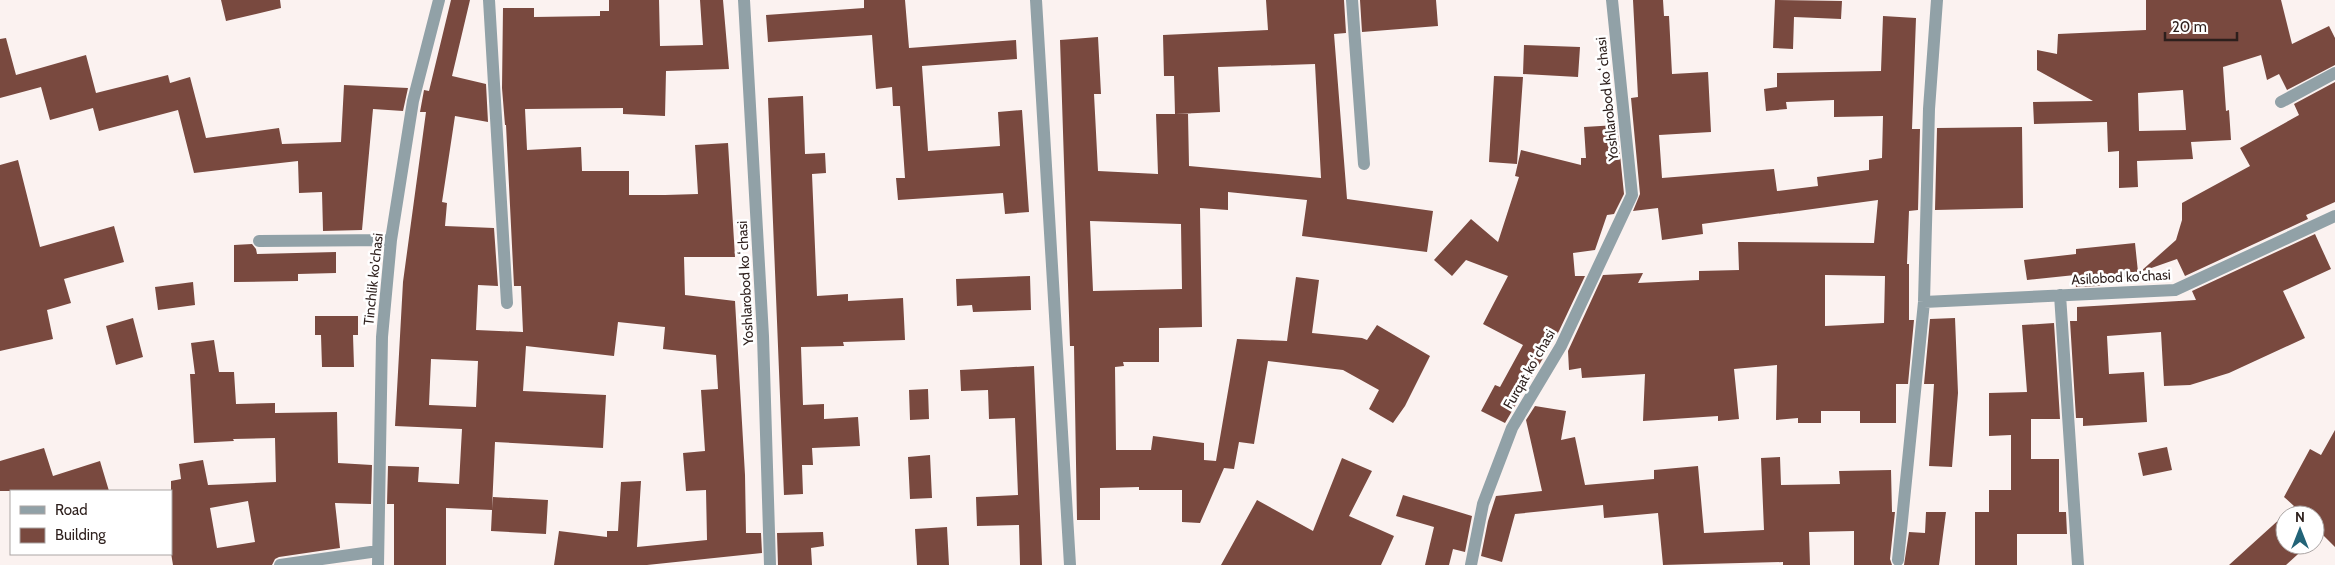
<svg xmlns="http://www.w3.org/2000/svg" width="2335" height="565" font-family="Cabin,sans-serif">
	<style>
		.building { fill: #79493f; fill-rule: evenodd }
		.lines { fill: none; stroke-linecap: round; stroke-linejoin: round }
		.street { stroke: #91a1a7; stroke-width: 12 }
		.labels { text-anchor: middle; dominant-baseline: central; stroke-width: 5; stroke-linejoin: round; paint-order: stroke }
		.street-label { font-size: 14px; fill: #2d1f1c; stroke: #fff }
	</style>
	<rect width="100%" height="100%" fill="#fbf2f0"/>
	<path class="building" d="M221 0H280L281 8 226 21Z
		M451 0H470L452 76 486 84 488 122 455 116 442 202 447 203 445 226 494 228 498 286 478 285 476 330 523 332 521 286H514L506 125H505L502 88 503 8H534V17L600 16V11H609V0H659L660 46 703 45 700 0H723L729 69 666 71 665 116 623 114V108L525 109 527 150 581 147 582 171H629V195H665L698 194 695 145 728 143 735 257H684L685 295 735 301 745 475 746 533H761L762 553 647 565H554L559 531 607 537V531H618L621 482 641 481 637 547 707 540 706 490 686 491 683 453 705 451 701 390 718 389 716 355 663 349 665 327 618 322 614 356 526 346 523 391 606 395 603 448 495 442 492 509 493 497 548 500 546 534 491 531 492 510 446 508V565H394V504H387L388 466 419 467 418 482 459 484 462 429 395 426 403 282 426 112H420L424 90 429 91ZM431 359 478 361 476 407 429 405Z
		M864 0H905L909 48 1016 40 1017 59 922 66 928 151 1000 146 998 112 1022 110 1029 212 1005 214 1003 193 898 200 896 178H905L900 106H893L892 87 876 89 872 35 768 42 766 15 864 8Z
		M1266 0H1344L1346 33 1334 34 1347 199 1433 211 1427 252 1302 236 1307 200 1228 192V210L1200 208 1202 327 1159 328V362H1123L1124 366 1115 367 1116 450H1151L1153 436 1204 443V460L1216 461 1237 339 1287 341 1296 277 1319 280 1312 333 1362 338 1367 340 1377 325 1430 356 1405 406 1393 423 1369 409 1379 390 1343 370 1268 361 1254 444 1239 442 1234 469 1224 468 1200 523 1182 522V490H1139V487L1100 488V520H1077L1074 346H1070L1060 40 1098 37 1101 94H1094L1098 171 1158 174 1156 114H1175L1174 76H1164L1163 35 1268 30ZM1315 64 1321 178 1189 166 1188 113 1175 114 1220 112 1218 67ZM1090 221 1181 224 1182 289 1093 291Z
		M1360 0H1436L1438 26 1362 32Z
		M1633 0H1663L1664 16H1669L1672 74 1708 72 1711 132 1659 135 1662 178 1774 169 1777 191 1818 186 1817 177 1869 170V160L1882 158 1883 116 1834 117V100L1786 102 1787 109 1766 111 1764 89 1777 87V73L1881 71 1883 16 1916 18 1912 129H1920L1918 210 1909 211 1907 264H1909V320H1914L1908 384H1896V423H1860V411H1821V423H1798V418L1776 420 1777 365 1734 369 1739 419 1718 421V416L1643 421 1645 374 1582 378 1581 368 1569 370 1568 351 1603 275 1643 273 1638 283 1699 280V271L1739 270 1738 242 1874 243 1878 200 1702 224 1703 234 1662 240 1658 208 1633 211 1640 194 1631 98 1638 97ZM1825 275 1885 276 1884 323 1825 326Z
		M1775 0 1842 1 1841 19 1794 17 1793 49 1773 48Z
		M2146 0H2281L2292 44 2329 26 2335 38V65L2287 90 2279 74 2267 80 2261 55 2223 67 2226 111 2229 110 2231 140 2191 142 2193 159 2137 161 2138 187 2119 188V151L2108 152 2107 122 2034 124 2033 102 2093 101 2037 70V50L2057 54 2058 34 2146 30ZM2183 90 2186 130 2139 131 2138 93Z
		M6 38 16 75 86 55 96 93 168 75 170 83 190 77 206 138 279 128 282 144 341 142 344 85 408 88 403 111 373 109 362 230 323 231 322 192 299 193 298 161 194 173 178 110 99 131 93 108 50 120 41 87 0 98V39Z
		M1524 45 1580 47 1578 77 1523 74Z
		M1494 76 1523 77 1517 164 1489 162Z
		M2335 82V202L2306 215 2308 219 2185 276 2177 259 2140 272 2176 240 2182 220V203L2250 166 2240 148 2299 115 2294 104Z
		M803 96 805 154 825 153 826 173 812 174 817 296 848 294V301L903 298 905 340 843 342 844 346 801 347 803 405 824 404V419L858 417 860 446 812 448 813 465H802L803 494 784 495 768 98Z
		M1617 125 1624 194 1614 214 1607 215 1595 250 1573 253 1575 276H1585L1559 331 1505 423 1481 411 1495 385 1500 387 1523 345 1483 324 1508 276 1466 260 1452 276 1434 260 1471 219 1498 242 1519 177 1515 176 1521 150 1581 165V158H1586L1584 127Z
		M2022 127 2023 208 1935 210 1937 128Z
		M18 160 40 247 114 226 124 262 64 279 71 303 47 310 53 339 0 351V165Z
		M2315 234 2331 269 2283 291 2305 338 2229 373 2190 385 2164 386 2161 332 2107 336 2109 374 2144 372 2147 422 2083 426V418H2076L2070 321H2077V307L2196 300 2192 291Z
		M2135 243 2138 272 2098 286 2076 287 2075 275 2027 280 2024 260 2076 254V249Z
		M252 244 256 249 257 254 336 252V273L298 274V281L234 282V245Z
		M1030 276 1031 310 973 312 972 305 957 306 956 279Z
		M193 282 195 305 158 310 155 287Z
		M315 316H358V335H353L354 367H322L321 335H315Z
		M133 318 143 357 116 365 106 326Z
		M1955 318 1958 393 1952 467 1929 466 1934 384H1924L1930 319Z
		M2054 323 2060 419H2031V459H2059V512H2066L2067 534H2017V565H1975V512H1989V490H2011V435L1989 436V393L2027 392 2022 325Z
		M214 340 219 372H234L236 404 275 403V413L337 412 338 463 372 465 371 504 335 503 340 548 279 557 275 559 272 565H173L171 553V481L181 479 179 464 203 460 208 485 276 482 275 438 233 439 234 441 194 443 190 374H195L191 343ZM248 501 255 542 217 548 210 508Z
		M1034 366 1042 565H1020L1019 525 977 526 976 497 1018 495 1015 418 989 419 988 390 961 391 960 370Z
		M928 389 929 419 910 420 909 390Z
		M1535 406 1566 411 1561 440 1575 437 1585 485 1654 479V470L1698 466 1704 533 1764 530 1761 458 1780 457 1781 485 1840 484 1839 471 1891 470 1892 512H1895L1890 559 1892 565H1854V531L1809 532 1810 565H1783V562L1663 565 1658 513 1604 518 1603 505 1515 514 1502 562 1481 556 1488 521 1496 496 1542 491 1526 420Z
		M2335 430V547L2321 533 2315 539V515H2285V545H2308L2286 565H2229L2294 506 2284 497 2310 449 2321 455Z
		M2167 447 2172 470 2143 476 2138 453Z
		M44 448 53 476 100 461 109 491H0V461Z
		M930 455 932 498 910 499 908 457Z
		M1342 458 1372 471 1349 516 1394 536 1381 565H1221L1257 500 1313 531Z
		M1403 495 1472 516 1465 552 1453 549 1449 565H1425L1434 527 1396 516Z
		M1926 512H1946L1939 565H1904L1909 532 1925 533Z
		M947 527 949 565H917L915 529Z
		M823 532 824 546 811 548 812 565H778L777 533Z"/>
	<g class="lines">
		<path class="street" d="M489 0 507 303
			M744 0 763 336 770 565
			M1036 0 1070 565
			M1352 0 1364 164
			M2281 102 2335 73
			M259 241 391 240
			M2060 295 2078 565
			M1924 302 2175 290 2335 216
			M1898 560 1924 302 1929 109 1937 0
			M280 565 378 551
			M378 565 382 337 391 240 413 101 439 0
			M1471 565 1483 504 1512 428 1561 346 1632 195 1612 0"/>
	</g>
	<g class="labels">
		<g class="street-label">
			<text transform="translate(1607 99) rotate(-96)">Yoshlarobod koʻchasi</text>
			<text transform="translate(2121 277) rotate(-3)">Asilobod ko'chasi</text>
			<text transform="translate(373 279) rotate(-84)">Tinchlik ko'chasi</text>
			<text transform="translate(745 283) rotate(-93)">Yoshlarobod koʻchasi</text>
			<text transform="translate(1529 369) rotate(-60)">Furqat koʻchasi</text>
		</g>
	</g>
	<rect x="10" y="490" width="162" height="65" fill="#ffffff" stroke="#aba5a4"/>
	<rect x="20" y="506" width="25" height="8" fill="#91a1a7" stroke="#aba5a4"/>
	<text x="55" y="515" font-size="15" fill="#2d1f1c">Road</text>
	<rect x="20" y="528" width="25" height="15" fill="#79493f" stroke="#aba5a4"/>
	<text x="55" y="540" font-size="15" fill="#2d1f1c">Building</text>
	<g transform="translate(2300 530)"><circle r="24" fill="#ffffff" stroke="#aba5a4"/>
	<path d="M0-4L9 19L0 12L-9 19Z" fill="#226377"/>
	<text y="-8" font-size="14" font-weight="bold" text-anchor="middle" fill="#2d1f1c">N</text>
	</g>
	<path d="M2165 32v8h72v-8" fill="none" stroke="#2d1f1c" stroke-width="2.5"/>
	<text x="2172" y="32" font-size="15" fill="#2d1f1c" stroke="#ffffff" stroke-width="4" paint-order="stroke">20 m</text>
</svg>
